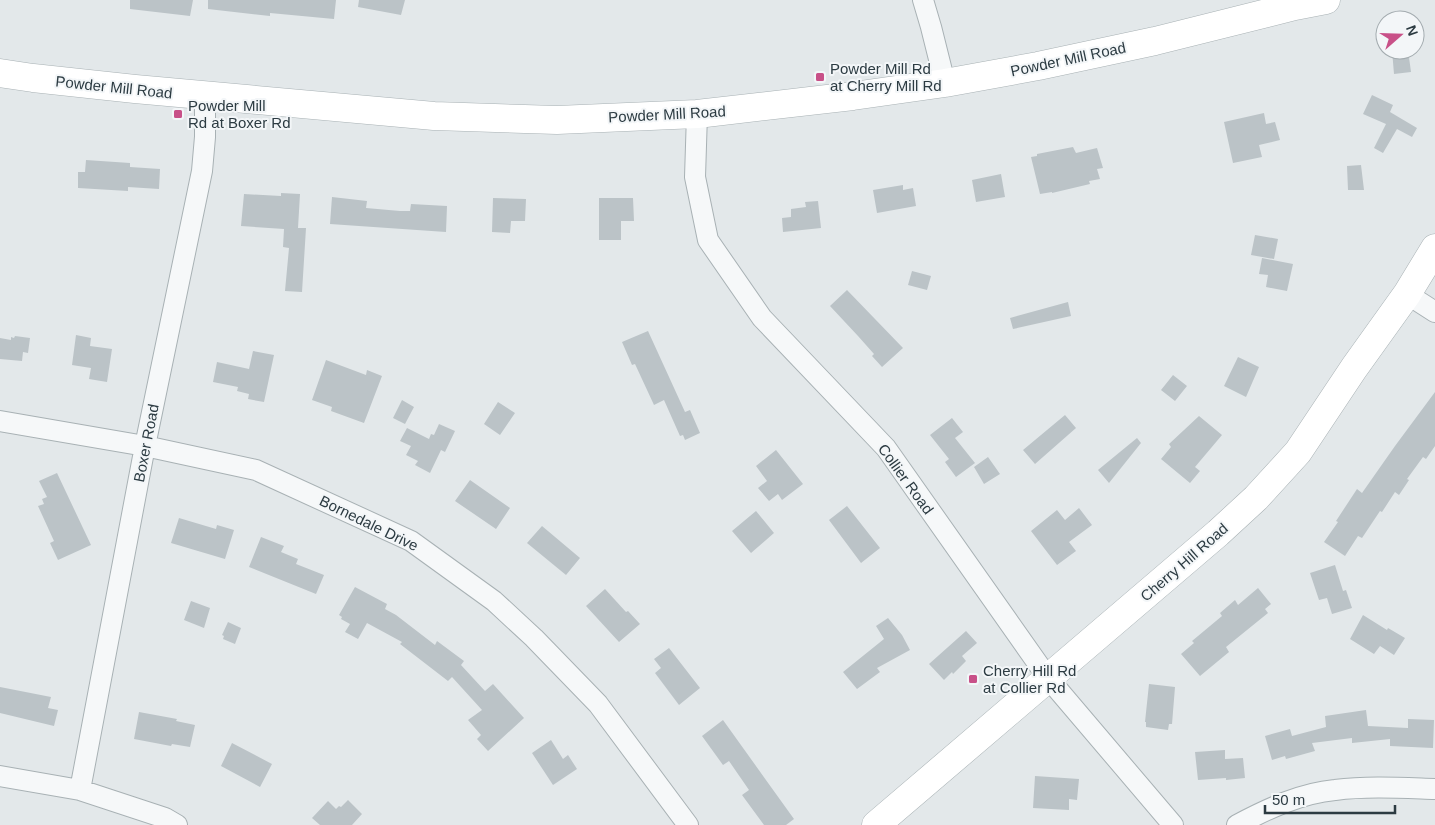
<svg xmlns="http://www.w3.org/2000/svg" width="1435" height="825" font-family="Arial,sans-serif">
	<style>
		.building { fill: #bbc3c7 }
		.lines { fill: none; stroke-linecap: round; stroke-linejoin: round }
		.street-casing { stroke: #a8b1b4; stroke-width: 22 }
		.secondary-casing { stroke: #a8b1b4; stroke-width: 29 }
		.street { stroke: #f6f8f9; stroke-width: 20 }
		.secondary { stroke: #fff; stroke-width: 28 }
		.poi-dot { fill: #c85088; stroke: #f3f6f8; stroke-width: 2 }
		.labels { text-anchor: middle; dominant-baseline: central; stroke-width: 4; stroke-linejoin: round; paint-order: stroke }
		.street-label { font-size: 15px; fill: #2c3b42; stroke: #f3f6f8 }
		.poi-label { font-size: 15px; fill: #2c3b42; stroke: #f3f6f8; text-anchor: start }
	</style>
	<rect width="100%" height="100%" fill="#e3e8ea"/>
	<path class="building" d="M130 0H193L190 16 130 9Z
		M208 0H336L334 19 270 13V16L208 9Z
		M359 0H405L401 15 358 7Z
		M1392 50H1408L1411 72 1394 74Z
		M1372 95 1393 105 1390 112 1417 128 1412 137 1397 129 1383 153 1374 148 1386 124 1363 114Z
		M1264 113 1266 124 1275 122 1280 140 1259 145 1262 157 1233 163 1224 122Z
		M1073 147 1076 153 1097 148 1103 168 1097 169 1100 179 1089 181 1090 184 1052 193V192L1040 194 1031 157 1037 156V154Z
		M86 160 130 163V167L160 169 159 189 128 187V191L78 188V172H85Z
		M1361 165 1364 190H1348L1347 166Z
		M1001 174 1005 197 976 202 972 180Z
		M903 185V190L913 188 916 206 877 213 873 190Z
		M281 193 300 194 298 228H306L302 292 285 291 289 248 283 247 284 229 241 226 244 194 281 196Z
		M332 197 367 201 366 208 400 211H410L411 204 447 206 446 232 330 224Z
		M493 198 526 199 525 221H511L510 233 492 232Z
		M599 198H633L634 221H621V240H599Z
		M818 201 821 228 783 232 782 218 791 217V209L806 207 805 202Z
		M1255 235 1278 239 1274 259 1251 255Z
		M1262 258 1293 264 1287 291 1266 287 1268 275 1259 274Z
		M912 271 931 276 927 290 908 285Z
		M847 290 903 348 882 367 872 356 874 354 858 336 830 306Z
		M1068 302 1071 316 1013 329 1010 318Z
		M648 331 685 412 690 410 700 433 685 440 683 435 680 436 664 400 654 405 635 364 632 365 622 342Z
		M76 335 91 338 90 346 112 349 107 382 89 379 91 368 72 365Z
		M15 336 30 338 28 353 23 352 22 361 0 359V338L11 340V337L14 338Z
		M253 351 274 355 264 402 248 399 249 394 237 391 238 387 213 382 217 362 249 369Z
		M1238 357 1259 367 1246 397 1224 386Z
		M326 360 366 375 367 370 382 376 364 423 331 411 332 407 312 400Z
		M1173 375 1187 386 1175 401 1161 390Z
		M1435 392V446L1426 459 1423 457 1407 479 1409 480 1399 495 1395 492 1382 512 1380 511 1362 538 1358 536 1345 556 1324 542 1338 522 1336 521 1357 489 1362 493 1395 446Z
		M402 400 414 407 405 424 393 418Z
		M498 402 515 413 500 435 484 424Z
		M1065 415 1076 428 1035 464 1023 450Z
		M1199 416 1222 435 1195 467 1200 471 1190 483 1161 459 1171 447 1169 444Z
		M952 418 963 432 955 438 975 463 956 477 945 462 949 459 930 435Z
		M439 424 455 431 445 452 441 450 430 473 415 465 418 461 406 455 411 446 400 441 407 428 429 439 431 434 434 435Z
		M1137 438 1141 443 1109 483 1098 470Z
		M776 450 803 484 782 500 778 494 769 501 758 488 767 481 756 466Z
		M988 457 1000 474 984 484 974 467Z
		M57 473 91 545 58 560 50 543 54 541 38 506 44 504 42 499 47 497 39 481Z
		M470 480 510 508 496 529 455 501Z
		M847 506 880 548 861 563 829 520Z
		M1079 508 1092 525 1069 542 1076 551 1057 565 1031 531 1057 510 1065 520Z
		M756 511 774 533 751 553 732 531Z
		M179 518 216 529 217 525 234 530 225 559 171 543Z
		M542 526 580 558 566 575 527 543Z
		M261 537 284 546 281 552 298 559 296 564 324 575 316 594 249 567Z
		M1335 565 1343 591 1346 590 1352 608 1332 614 1327 598 1319 600 1310 573Z
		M355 587 387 604 385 609 396 615 435 645 437 641 464 661 461 665 485 691 493 684 524 718 488 751 477 739 481 735 468 720 482 710 452 677 448 681 400 644 402 642 367 623 358 639 345 632 350 624 341 619 342 617 339 615Z
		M1258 588 1271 604 1265 609 1268 613 1226 647 1229 652 1200 676 1181 654 1194 643 1192 641 1222 616 1220 613 1235 600 1238 605Z
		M605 589 626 612 628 611 640 624 619 642 586 606Z
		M191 601 210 608 204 628 184 620Z
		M1363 615 1387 630 1388 628 1405 638 1394 655 1380 646 1374 654 1350 639Z
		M888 618 902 635 910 650 877 668 880 672 857 689 843 672 884 639 876 626Z
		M228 622 241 628 235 644 223 639 224 636 222 635Z
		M966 631 977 643 962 656 966 661 953 674 952 672 944 680 929 664Z
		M669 648 700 688 679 705 655 673 661 668 654 659Z
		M1149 684 1175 687 1172 724H1169L1168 730 1146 727V722H1145Z
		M0 687 51 697 48 708 58 710 54 726 0 713Z
		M1366 710 1368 726 1408 728V719L1434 720 1433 748 1390 746V739L1352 743V738L1312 743 1315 751 1286 759 1285 756 1272 760 1265 736 1290 729 1292 736 1326 727 1325 716Z
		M139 712 177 719 176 721 195 725 190 747 172 744 171 746 134 739Z
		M723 720 794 819 786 825H764L742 795 749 790 729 761 723 765 702 736Z
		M551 740 563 759 568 755 577 769 553 785 532 753Z
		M232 743 272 764 260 787 221 766Z
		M1225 750V759L1243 758 1245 778 1226 780V778L1198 780 1195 752Z
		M1035 776 1079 779 1077 800 1069 799V810L1033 808Z
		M348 800 362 814 352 825H320L312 818 328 801 336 809 339 806 341 807Z"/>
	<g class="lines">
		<defs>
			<path id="street" d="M923 0 931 27 945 83
				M697 114 695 177 708 240 762 318 886 448 1048 678 1173 825
				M1407 294 1435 312
				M0 421 145 446 256 470 411 541 494 601 534 638 598 704 688 825
				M0 776 80 790 165 818 177 825
				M80 790 145 446 202 171 205 137V96
				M1237 825C1267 809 1301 793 1335 790 1368 786 1402 788 1435 789"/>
			<path id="secondary" d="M0 73 33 78 135 89 434 116 557 120 697 114 853 96 945 83 1038 66 1155 41 1295 6 1326 0
				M876 825 1218 533 1256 498 1298 452 1354 368 1407 294 1435 248"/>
		</defs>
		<use href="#street" class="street-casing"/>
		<use href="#secondary" class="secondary-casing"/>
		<use href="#street" class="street"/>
		<use href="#secondary" class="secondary"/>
	</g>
	<g class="poi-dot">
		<rect x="815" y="72" width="10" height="10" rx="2.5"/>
		<rect x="173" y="109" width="10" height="10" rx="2.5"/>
		<rect x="968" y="674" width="10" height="10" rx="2.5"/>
	</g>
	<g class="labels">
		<g class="street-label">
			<text transform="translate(1068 59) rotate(-12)">Powder Mill Road</text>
			<text transform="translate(114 87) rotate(6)">Powder Mill Road</text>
			<text transform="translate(667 114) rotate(-3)">Powder Mill Road</text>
			<text transform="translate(146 443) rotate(-79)">Boxer Road</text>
			<text transform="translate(906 479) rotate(54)">Collier Road</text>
			<text transform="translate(369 523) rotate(26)">Bornedale Drive</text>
			<text transform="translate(1184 562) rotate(-41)">Cherry Hill Road</text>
		</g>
		<g class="poi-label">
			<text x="830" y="68">Powder Mill Rd<tspan x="830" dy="17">at Cherry Mill Rd</tspan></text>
			<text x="188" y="105">Powder Mill<tspan x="188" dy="17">Rd at Boxer Rd</tspan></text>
			<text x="983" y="670">Cherry Hill Rd<tspan x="983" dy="17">at Collier Rd</tspan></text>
		</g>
	</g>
	<g transform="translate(1400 35) rotate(70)"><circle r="24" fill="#f3f6f8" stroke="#a3abaf"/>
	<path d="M0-4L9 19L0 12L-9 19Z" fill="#c85088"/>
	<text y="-8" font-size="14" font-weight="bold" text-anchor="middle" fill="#2c3b42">N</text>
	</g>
	<path d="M1265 805v8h130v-8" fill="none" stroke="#2c3b42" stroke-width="2.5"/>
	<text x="1272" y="805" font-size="15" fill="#2c3b42" stroke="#f3f6f8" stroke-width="4" paint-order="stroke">50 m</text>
</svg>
